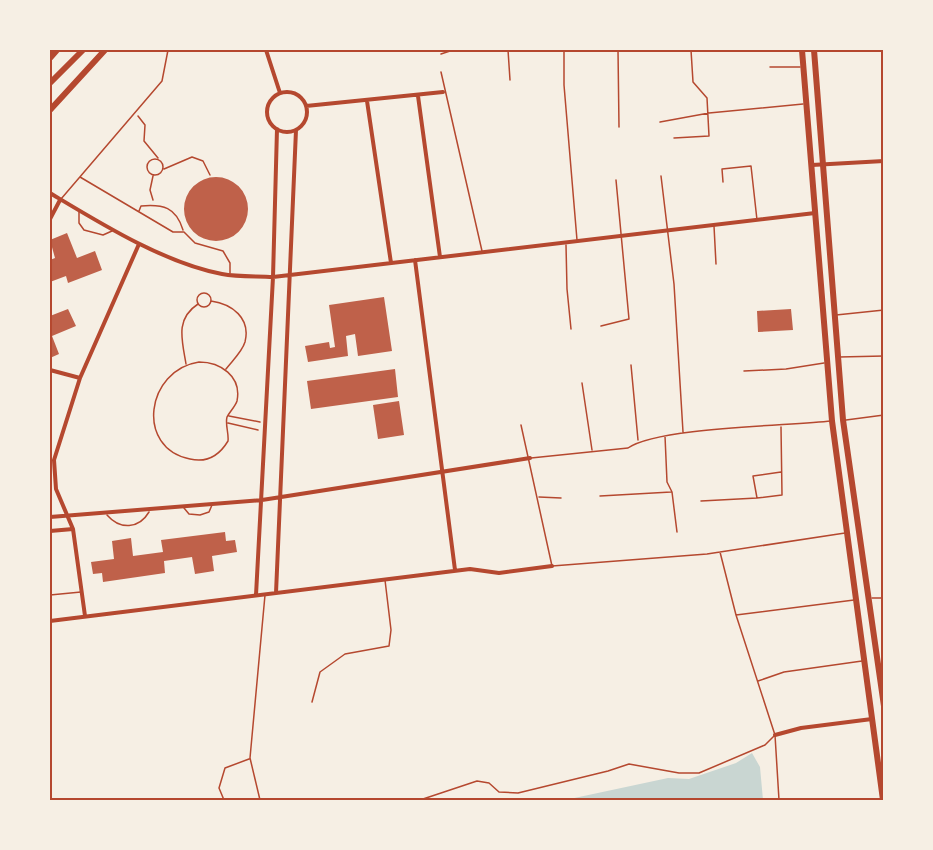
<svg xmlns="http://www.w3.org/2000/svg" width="933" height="850" font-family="'Work Sans',sans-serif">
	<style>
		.water { fill: #c9d6d2 }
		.building { fill: #bf614a }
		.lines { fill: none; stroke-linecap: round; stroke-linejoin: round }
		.path { stroke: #b5482f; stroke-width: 1.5 }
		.service { stroke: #b5482f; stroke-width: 1.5 }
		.minor { stroke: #b5482f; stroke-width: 4 }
		.primary { stroke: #b5482f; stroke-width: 6 }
		.trunk { stroke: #b5482f; stroke-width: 6 }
		.neatline { fill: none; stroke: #b5482f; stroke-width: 2 }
	</style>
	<rect width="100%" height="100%" fill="#f6efe4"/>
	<path class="water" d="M752 753 760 767 763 800H565L668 778 689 779 736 763Z"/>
	<path class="building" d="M184 209a32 32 0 1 1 64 0a32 32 0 1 1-64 0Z
		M67 233 77 258 95 251 102 270 68 283 66 276 50 282V260L55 258 50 240Z
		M384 297 392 351 358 356 355 334 346 336 348 356 308 362 305 346 329 342 330 348 335 347 329 305Z
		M68 309 76 326 52 336 59 354 50 358V316Z
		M791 309 793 330 758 332 757 311Z
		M395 369 398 397 311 409 307 381Z
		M399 401 404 435 378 439 373 405Z
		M225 532 226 541 235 540 237 552 212 556 214 571 195 574 192 557 164 561 165 573 103 582 102 573 93 574 91 562 114 559 112 541 131 538 133 556 163 552 161 540Z"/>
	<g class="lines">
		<path class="path" d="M138 116 145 125 144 141 158 158
			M147 167a8 8 0 1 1 16 0a8 8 0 1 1-16 0Z
			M164 169 192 157 203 161 210 175
			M153 176 150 190 153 200
			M197 300a7 7 0 1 1 14 0a7 7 0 1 1-14 0Z
			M211 301C232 304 251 318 245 342 242 352 232 361 226 369
			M199 362C220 362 242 376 237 401 235 407 230 411 227 417 225 424 229 434 228 441 219 456 207 463 190 459 135 448 146 370 199 362Z
			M186 364C182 340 175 319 198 304
			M229 416 260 422
			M228 423 258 430"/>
		<path class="service" d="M508 50 510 80
			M564 50V85L577 240
			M618 50 619 127
			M441 54 453 50
			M770 67H800
			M441 72 482 251
			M660 122 709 113 803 104
			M674 138 709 136 707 98 693 82 691 50
			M661 176 674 284 683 432
			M80 177 173 232H184L195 243 223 251 230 263V273
			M723 182 722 169 751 166 757 220
			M61 199 162 81 168 50
			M139 211 141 206C163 204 176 207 183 230
			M79 212V223L84 230 103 235 112 231
			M714 226 716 264
			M566 245 567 289 571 329
			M836 315 884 310
			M601 326 629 319 616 180
			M839 357 884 356
			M631 365 638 440
			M744 371 786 369 824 363
			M582 383 592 450
			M846 420 884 415
			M521 425 552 566 707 554 845 533
			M665 436 667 482 672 492 677 532
			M531 458 628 448C658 427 788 426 831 421
			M600 496 671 492
			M539 497 561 498
			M757 498 782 495 781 427
			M701 501 757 498 753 476 781 472
			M184 508 189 514 200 515 209 512 212 505
			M107 515C120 530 139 529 149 512
			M720 552 736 615 775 735 779 800
			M50 595 81 592
			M872 598H884
			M736 615 854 600
			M758 681 784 672 862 661
			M312 702 320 672 345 654 389 646 391 630 385 580
			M224 800 219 788 225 768 249 759
			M260 800 250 758 265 595
			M420 800 477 781 489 783 499 792 518 793 608 771 629 764 679 773H699L765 745 774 736"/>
		<path class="minor" d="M266 50 280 93
			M267 112a20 20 0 1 1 40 0a20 20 0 1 1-40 0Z
			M418 96 440 257
			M367 101 391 263
			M306 106 443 92
			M812 165 884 161
			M50 193C100 223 164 263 222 274 238 277 256 276 273 277L815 213
			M50 219 60 200
			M415 260 455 570
			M50 370 80 378
			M50 517 262 500 530 458
			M50 531 73 529
			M276 593 296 130
			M256 595 273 277 277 129
			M85 616 73 529 56 489 54 460 80 378 139 244
			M50 621 470 569 499 573 552 566
			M775 735 801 728 872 719"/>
		<path class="primary" d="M802 50 832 421 883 800
			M814 50 843 420 884 706
			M50 110 105 50"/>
		<path class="trunk" d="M50 58 57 50
			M50 83 83 50"/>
	</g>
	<rect width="933" height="850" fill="none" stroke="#f6efe4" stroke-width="102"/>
	<rect x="51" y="51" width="831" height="748" class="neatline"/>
</svg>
